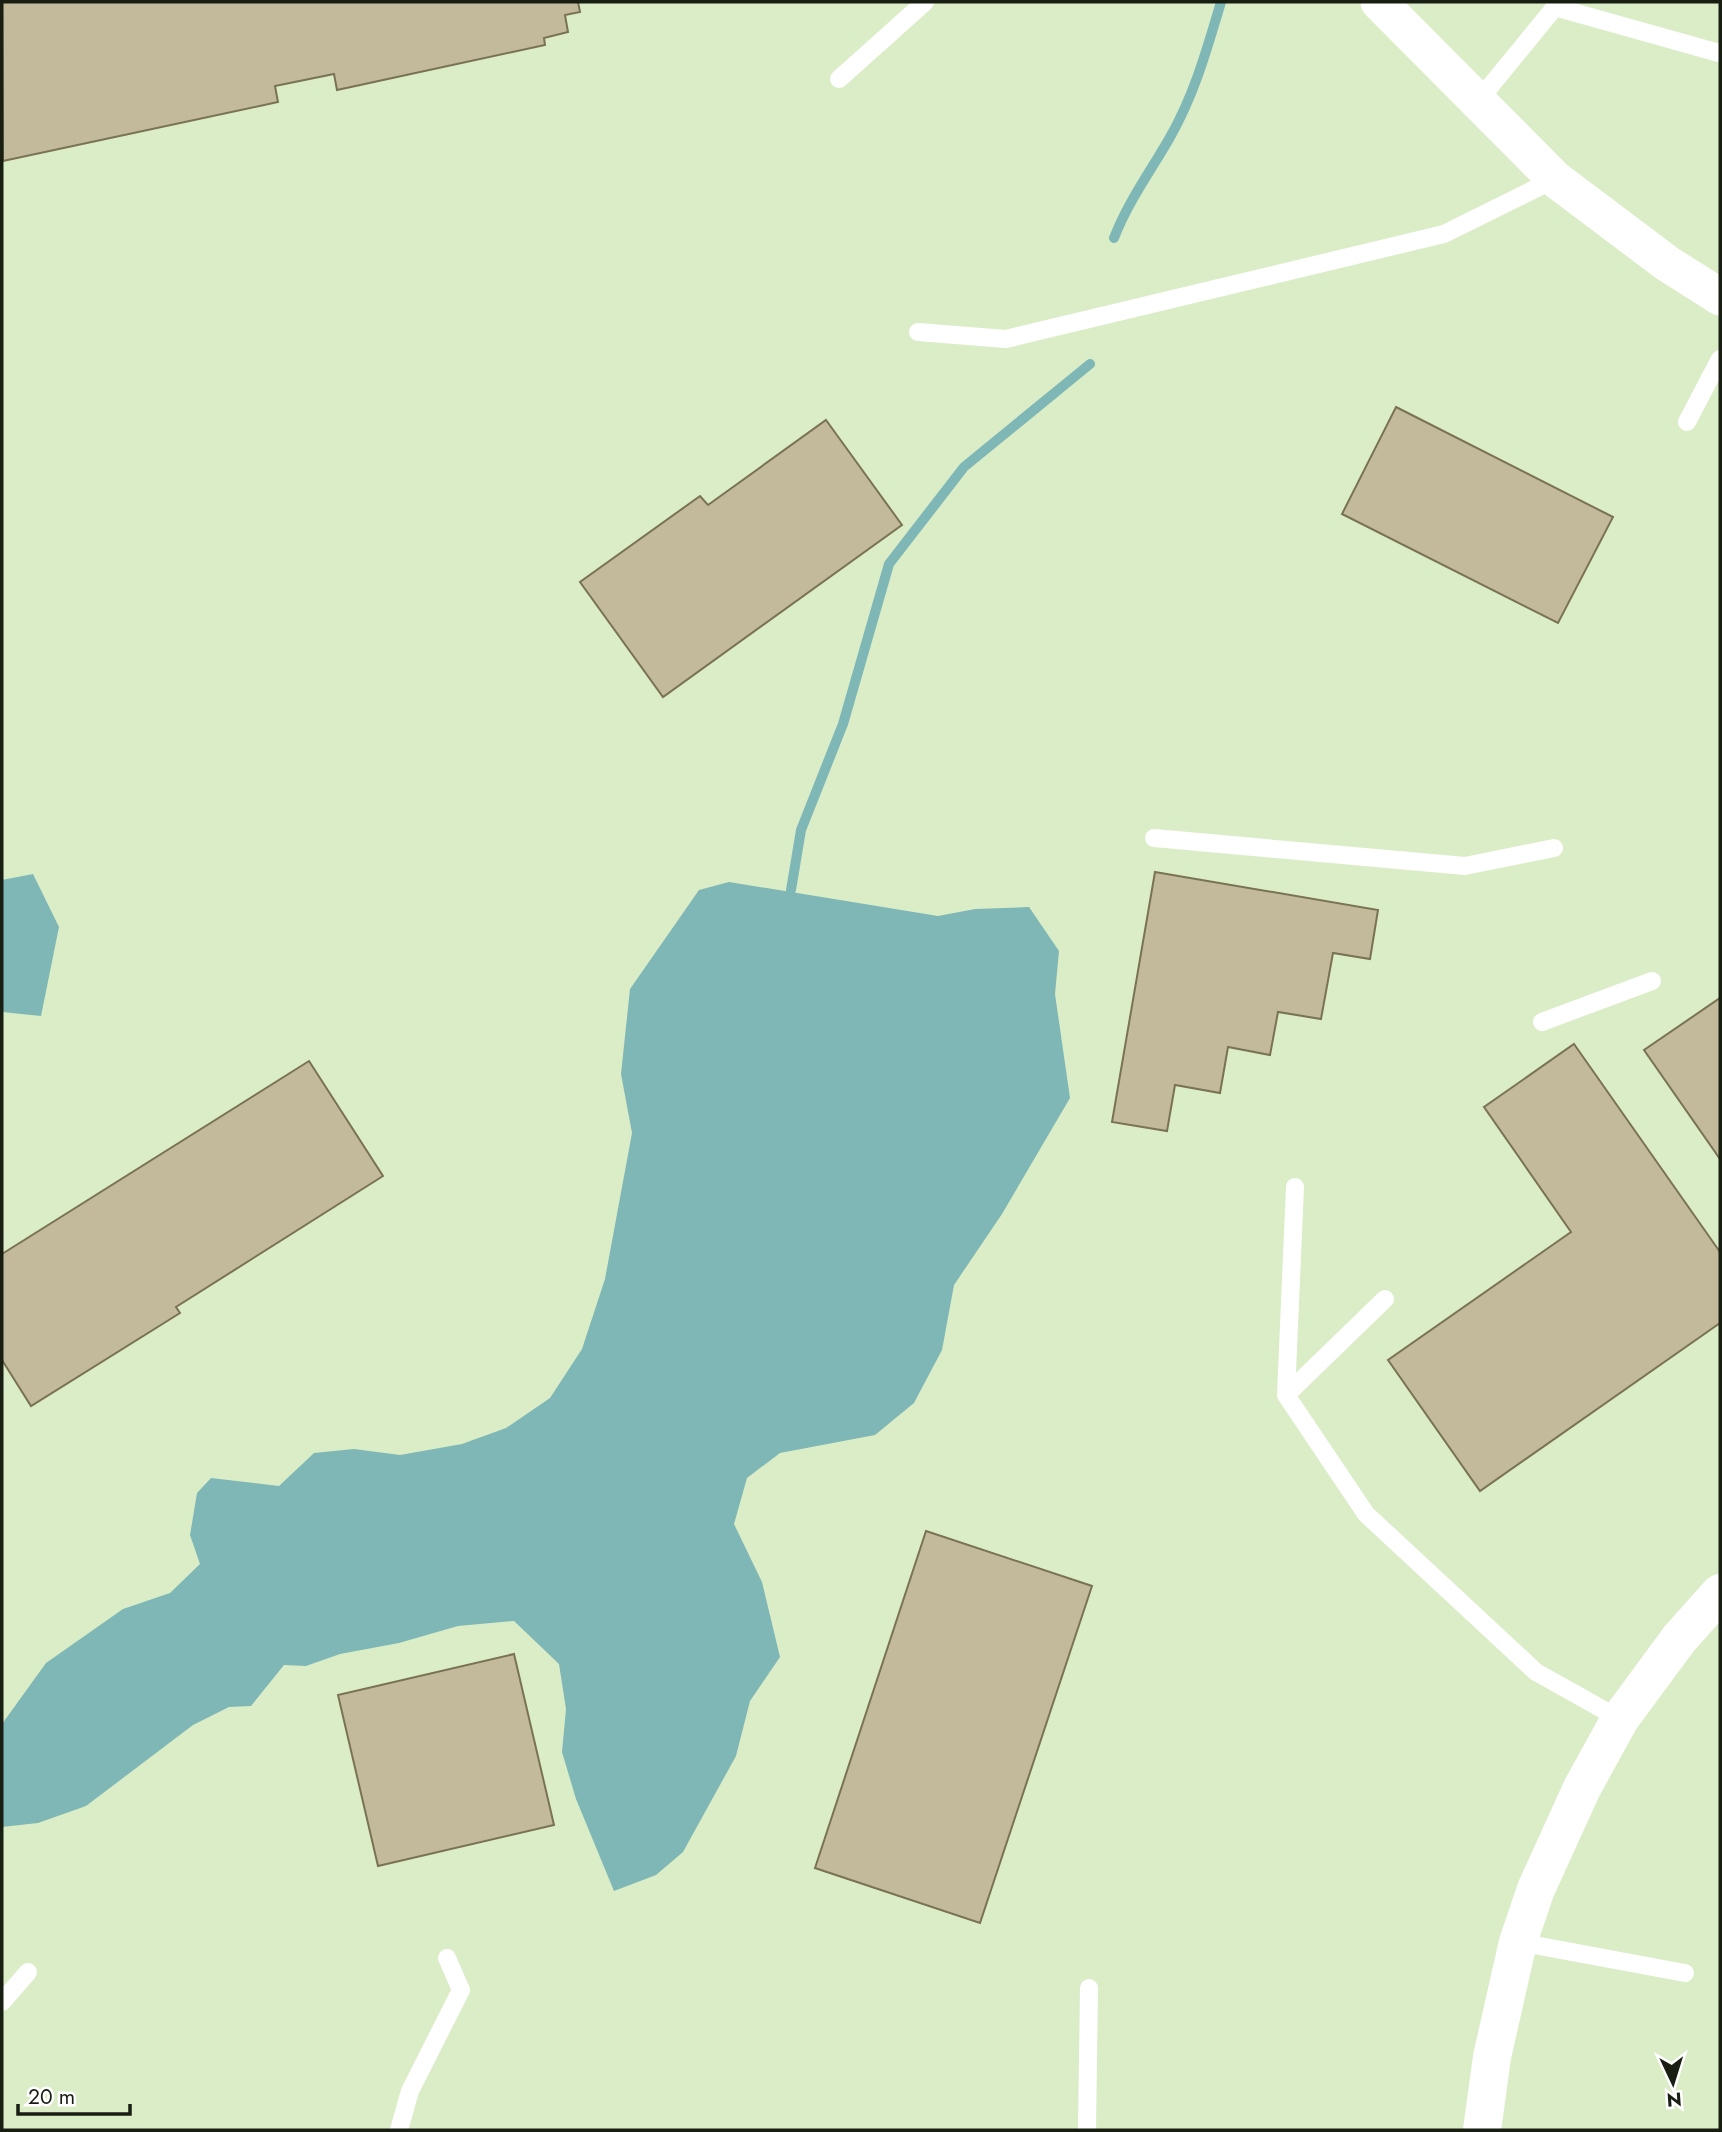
<svg xmlns="http://www.w3.org/2000/svg" width="1722" height="2132" font-family="Jost,sans-serif">
	<style>
		.built { fill: #dbedc7 }
		.water { fill: #7eb7b6 }
		.lines { fill: none; stroke-linecap: round; stroke-linejoin: round }
		.stream { stroke: #7eb7b6; stroke-width: 10 }
		.building { fill: #c2ba9a; stroke: #7a7255; stroke-width: 2 }
		.lane { stroke: #fff; stroke-width: 18 }
		.street { stroke: #fff; stroke-width: 37 }
		.secondary { stroke: #fff; stroke-width: 38 }
	</style>
	<rect width="100%" height="100%" fill="#eaf9da"/>
	<path class="built" d="M2 2H1720V2130H2Z"/>
	<path class="water" d="M33 874 59 927 41 1016 2 1012V880Z
		M729 882 938 916 975 909 1029 907 1059 951 1055 994 1070 1098 1002 1214 954 1285 942 1350 914 1403 875 1435 780 1453 747 1478 734 1524 762 1582 780 1657 750 1701 736 1756 683 1852 656 1875 614 1891 576 1799 562 1752 566 1709 559 1664 514 1621 458 1626 399 1643 340 1654 306 1666 284 1665 251 1706 229 1707 193 1725 86 1806 38 1823 2 1827V1724L46 1663 123 1609 170 1593 200 1564 190 1535 197 1493 211 1478 279 1486 314 1453 354 1449 400 1455 462 1444 506 1428 550 1398 582 1349 605 1279 632 1133 621 1074 630 989 699 890Z"/>
	<g class="lines">
		<path class="stream" d="M1114 238C1128 202 1150 172 1169 139 1194 96 1207 49 1221 2
			M791 890 801 830 843 724 889 564 964 467 1090 364"/>
	</g>
	<path class="building" d="M2 2H578L580 12 565 15 568 32 544 38 545 45 337 90 334 74 275 86 278 102 3 161Z
		M1396 407 1613 517 1558 623 1342 514Z
		M826 420 902 525 663 697 580 582 700 496 708 505Z
		M1155 872 1378 910 1370 959 1333 953 1321 1019 1278 1012 1270 1055 1228 1047 1220 1093 1175 1085 1167 1131 1112 1122Z
		M1720 998V1159L1644 1050Z
		M1574 1044 1720 1252V1323L1480 1491 1388 1360 1571 1232 1484 1107Z
		M309 1061 383 1176 176 1307 180 1313 31 1406 2 1360V1254Z
		M926 1531 1092 1586 980 1923 815 1868Z
		M514 1654 554 1825 378 1866 338 1695Z"/>
	<g class="lines">
		<path class="lane" d="M1555 7 1719 53
			M839 79 925 2
			M1479 100 1555 7 1556 2
			M918 332 1006 339 1444 234 1555 179
			M1687 422 1720 359
			M1154 838 1465 866 1554 848
			M1542 1022 1652 981
			M1295 1187 1286 1395 1366 1514 1536 1672 1620 1719
			M1286 1395 1385 1299
			M1518 1942 1685 1973
			M2 2002 28 1972
			M399 2130 410 2091 461 1990 447 1958
			M1087 2130 1089 1988"/>
		<path class="street" d="M1379 2 1555 179 1668 264 1720 297"/>
		<path class="secondary" d="M1482 2130 1492 2057 1518 1942 1536 1889 1582 1788 1620 1719 1679 1639 1720 1593"/>
	</g>
	<rect width="1722" height="2132" fill="none" stroke="#191e13" stroke-width="7"/>
	<g transform="translate(1673 2083) rotate(176)" stroke="#ffffff" stroke-width="5" paint-order="stroke">
	<path d="M0-5L12 26L0 18L-12 26Z" fill="#191e13"/>
	<text y="-10" font-size="19" font-weight="bold" text-anchor="middle" fill="#191e13">N</text>
	</g>
	<path d="M18 2104v10h112v-10" fill="none" stroke="#191e13" stroke-width="3.5"/>
	<text x="28" y="2104" font-size="21" fill="#191e13" stroke="#ffffff" stroke-width="5" paint-order="stroke">20 m</text>
</svg>
